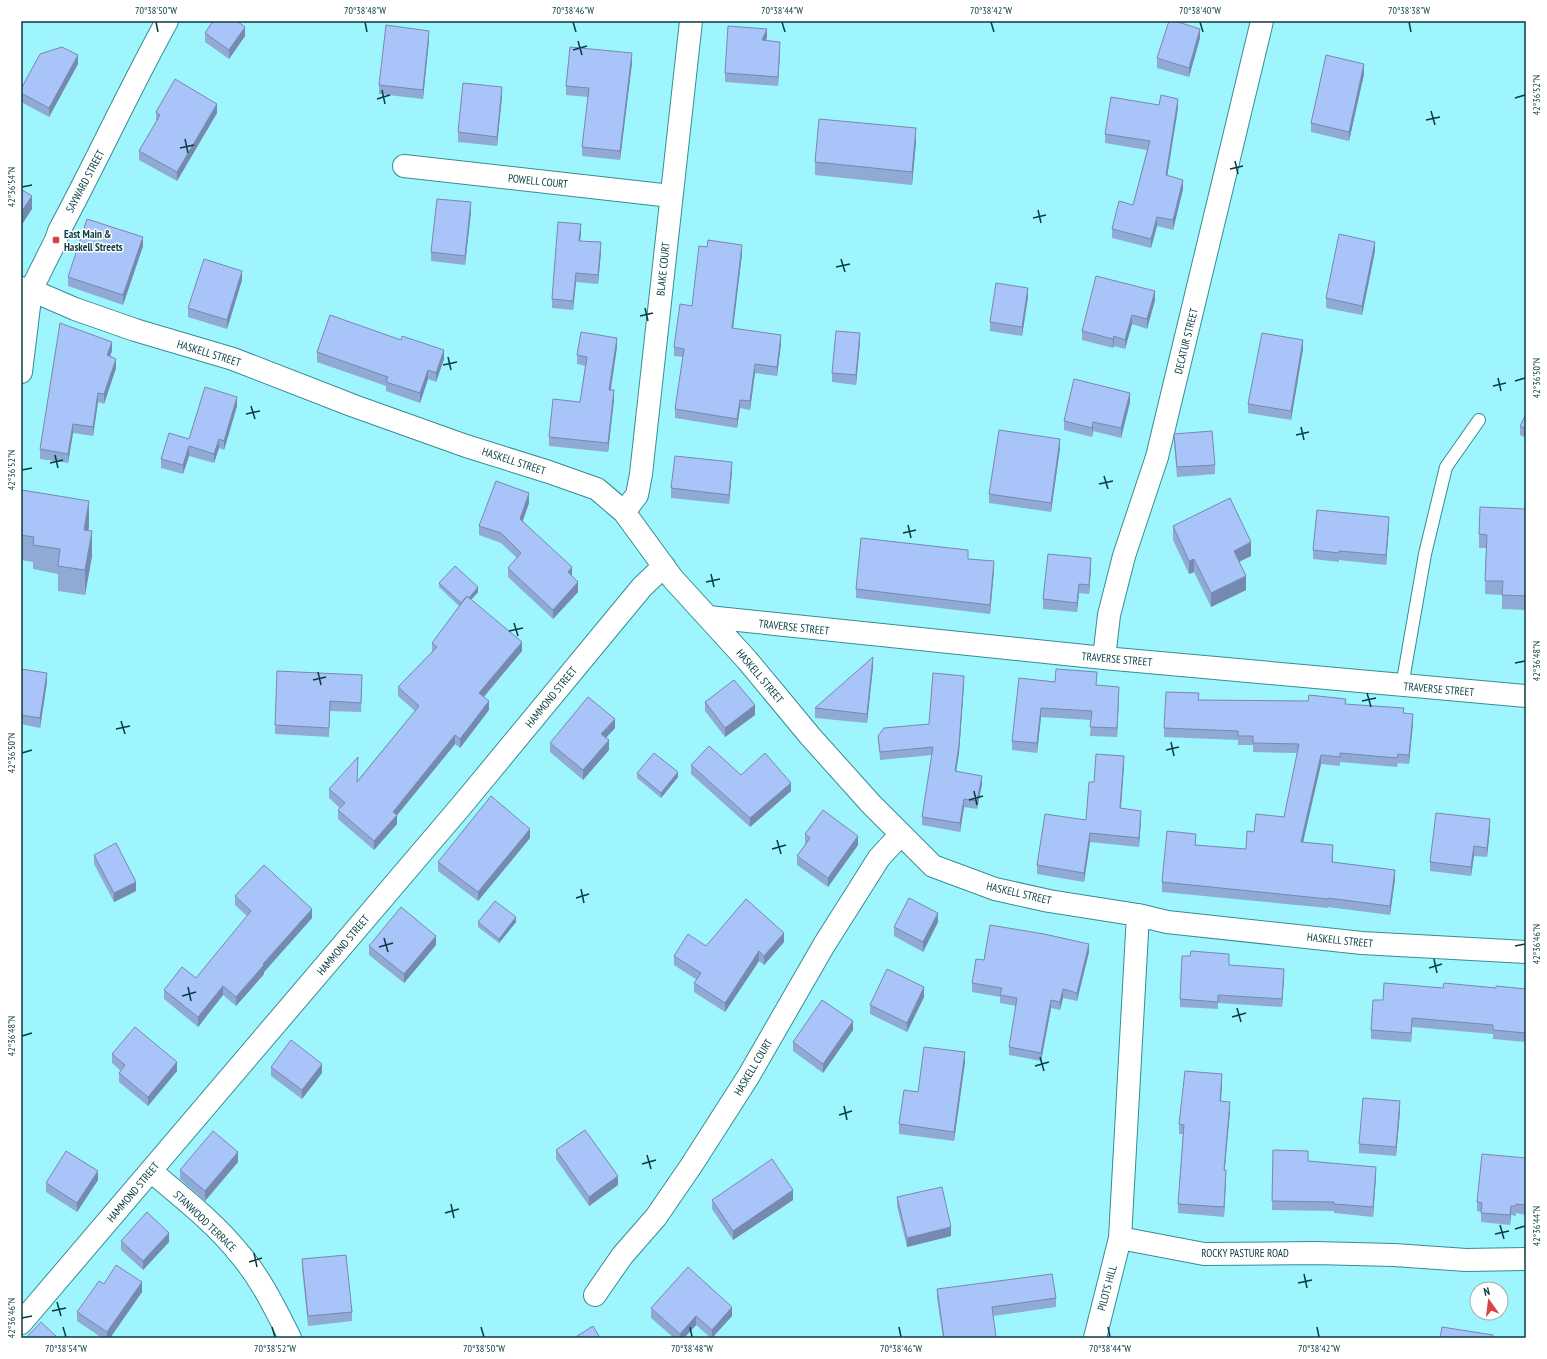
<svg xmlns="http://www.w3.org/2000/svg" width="1547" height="1359" font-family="'PT Sans Narrow',sans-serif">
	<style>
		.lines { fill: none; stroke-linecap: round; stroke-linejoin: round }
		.lane-casing { stroke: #358d95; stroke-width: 14 }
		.street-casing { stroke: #358d95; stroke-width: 24 }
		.secondary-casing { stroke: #358d95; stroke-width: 24 }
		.lane { stroke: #fff; stroke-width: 12 }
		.street { stroke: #fff; stroke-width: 22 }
		.secondary { stroke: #fff; stroke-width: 22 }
		.wall { fill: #91a9d5 }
		.shaded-wall { fill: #7689ae }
		.building { fill: #a9c4f8; stroke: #7689ae }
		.ticks { fill: none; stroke: #073c41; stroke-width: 1.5 }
		.poi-dot { fill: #d54548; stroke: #fff; stroke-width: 1.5 }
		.labels { text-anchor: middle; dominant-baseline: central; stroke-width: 3; stroke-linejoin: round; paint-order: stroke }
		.street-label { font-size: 11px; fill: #073c41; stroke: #fff }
		.poi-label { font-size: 11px; font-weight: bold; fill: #073c41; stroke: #fff; text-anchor: start }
		.neatline { fill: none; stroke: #073c41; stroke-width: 1.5 }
		.ticks-label { font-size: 10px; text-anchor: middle; fill: #073c41 }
	</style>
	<rect width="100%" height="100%" fill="#9ff5fd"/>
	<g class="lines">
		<defs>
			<path id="lane" d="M1402 686 1425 554 1446 467 1479 420"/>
			<path id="street" d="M404 166 671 196
				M21 288 31 290 75 309 135 330 233 359 354 406 466 446 549 472 597 489 624 512 673 579 747 660 810 736 871 804 933 866 995 889 1049 901 1138 915 1167 922 1362 943 1526 952
				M624 512 637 495 641 474 691 21
				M708 617 1104 658 1526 696
				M1104 658 1109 615 1124 556 1157 457 1262 21
				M151 1171C181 1197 213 1221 238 1252 260 1277 275 1308 290 1338
				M1120 1238 1204 1254 1314 1253 1394 1255 1466 1260 1526 1259
				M595 1295 622 1256 656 1217 691 1166 748 1077 824 945 879 858 901 834
				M21 1323 462 805 642 587 664 566
				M1095 1338 1120 1238 1138 915"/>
			<path id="secondary" d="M21 372 31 290 56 240 59 231C96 162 129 90 167 21"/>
		</defs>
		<use href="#lane" class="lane-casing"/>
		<use href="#street" class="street-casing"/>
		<use href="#secondary" class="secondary-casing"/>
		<use href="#lane" class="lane"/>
		<use href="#street" class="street"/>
		<use href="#secondary" class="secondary"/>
	</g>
	<path class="wall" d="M205 33 245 36 229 59 205 42Z
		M767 38 766 41 780 51 778 86 725 82V73Z
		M1200 38 1189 77 1157 68V58Z
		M429 40 423 99 379 94V85Z
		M632 63 620 160 582 156V147L588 97 566 95V86Z
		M78 64 49 117 21 102V89Z
		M1364 74 1349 141 1311 132V123Z
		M502 96 497 146 458 142V132Z
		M1178 108 1167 175 1183 189 1173 230 1157 226 1151 248 1112 238V229L1133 205 1147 150 1105 143V134Z
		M156 112 217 113 177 181 139 160V151L156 122Z
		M916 142 912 185 815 175V162Z
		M471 212 465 265 431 261V252Z
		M581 233 580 241 601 252 598 284 576 282 573 310 552 308V299Z
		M143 246 123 305 68 286V277Z
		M1375 251 1362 315 1326 308V298Z
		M742 254 733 328 781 344 777 376 755 373 750 410 740 408 737 428 675 418V409L683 357 674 356V347L692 306Z
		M242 280 227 329 188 317V308Z
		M1028 297 1022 336 990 331V322Z
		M1155 300 1147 329 1132 324 1125 349 1114 346 1113 348 1082 340V331Z
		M860 342 856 385 832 382V373Z
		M617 347 611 390 614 400 608 452 549 446V437L580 402 585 366 577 364V355Z
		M1303 349 1291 420 1248 413V404Z
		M112 351 110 356 116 368 104 404 98 402 93 436 73 433 68 463 40 459V449Z
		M317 352 444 359 436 382 428 379 420 403 386 391V386L317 362Z
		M1130 402 1121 438 1093 431 1092 437 1064 430V421Z
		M237 406 224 450 219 448 214 463 189 456 183 474 161 468V459L189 439Z
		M1526 414V438L1520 435V426Z
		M1174 434 1215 465V474L1177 477 1174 443Z
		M1060 448 1051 512 989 503V494Z
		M732 471 729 504 671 498V488Z
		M21 497 89 526 88 531 92 556 85 595 58 591V574L33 569V562L21 560Z
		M529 503 523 521 572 576 578 592 553 619 508 577V568L517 558 501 543 479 535V526Z
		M1526 509V610L1502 609V595L1485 594 1486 548H1479V534Z
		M1173 526 1251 556 1239 562 1246 590 1211 607 1194 572 1189 574 1173 540Z
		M1389 526 1386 565 1339 560V562L1313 559V550Z
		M968 559 994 570 990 614 856 598V589Z
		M1091 567 1089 594 1079 593 1077 612 1043 609V599Z
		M439 583 478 592 471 600 522 651 484 697 489 710 460 748 455 744 397 815V824L374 850 338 819V810L340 808 329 798V789L358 766 357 781 415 711 398 696V687L432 652V643L459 606 439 587Z
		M873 667 867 723 815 718V708Z
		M21 669 47 682 40 728 21 724Z
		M1055 682 1097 685 1119 696 1117 737 1090 736 1091 720 1041 717 1037 753 1012 750V741Z
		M362 684 361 712 330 711 329 737 275 734V725Z
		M964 684 959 753 956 771 982 784 977 809 964 807 960 832 922 825V817L932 755 880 760 878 736 929 724Z
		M1199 700 1346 704 1404 713 1413 723 1409 764 1398 763 1397 767 1340 762V766L1321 764 1303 842 1333 854V862L1395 879 1390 915 1328 907V908L1162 892V882L1196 845 1246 849 1254 832 1284 817 1297 753 1253 752V745H1238V740L1164 737V728Z
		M705 702 755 715 725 737 705 711Z
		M615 728 606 738 609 750 583 780 550 752V743Z
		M691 765 741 775 791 791 750 827 691 774Z
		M1124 765 1121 809 1141 819 1139 847 1090 842 1084 882 1037 874V865L1086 820 1094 782Z
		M637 773 678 777 661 798 637 778Z
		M1490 829 1487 857 1474 856 1471 876 1430 871V862Z
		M805 834 858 845 828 887 797 865V856L806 844 805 843Z
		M530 838 478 901 438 871V862Z
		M94 855 136 891 114 902 94 864Z
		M235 896 312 918 264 972V974L236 1006 223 995 198 1027 164 999V990L196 978 247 916 235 905Z
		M478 922H516L499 943 478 927Z
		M938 922 923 952 894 936V927Z
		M784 942 764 965 759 961 725 1012 694 992V983L697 980 674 965V956Z
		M436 945 404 983 369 955V946Z
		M1089 952 1077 1001 1063 998 1060 1010 1051 1008 1041 1061 1009 1055V1047L1016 1006 1000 1003V997L972 992V983L984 960Z
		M1229 965 1284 977 1282 1007 1218 1003V1009L1180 1007V999Z
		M1443 988 1526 989V1042L1493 1039V1034L1412 1027 1411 1042 1371 1039V1030L1383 1000Z
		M924 997 907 1032 870 1014V1005Z
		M853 1030 823 1073 793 1051V1042Z
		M112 1054 177 1071 148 1106 119 1082V1073L121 1071 112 1063Z
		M965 1062 954 1141 899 1134V1124L918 1092Z
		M271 1067 322 1073 302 1099 271 1076Z
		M1222 1084 1221 1101 1230 1111 1224 1170 1226 1179 1224 1217 1178 1213V1204L1183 1134H1179V1124Z
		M1400 1111 1396 1156 1359 1153V1144Z
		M556 1150 618 1185 589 1206 556 1159Z
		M1273 1150 1308 1161 1376 1176 1373 1217 1334 1213V1211L1272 1210Z
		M1526 1158V1215L1516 1213V1216L1511 1215 1510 1225 1481 1222V1212L1477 1211V1202Z
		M238 1162 205 1201 180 1179V1170Z
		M98 1180 77 1212 46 1192V1183Z
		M897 1197 951 1236 907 1247 897 1206Z
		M712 1200H793L733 1240 712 1209Z
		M121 1241 169 1242 143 1270 121 1250Z
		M302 1259 352 1312V1321L308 1326 302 1268Z
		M104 1284 142 1292 110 1338H102L77 1321V1312Z
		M937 1289 1056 1298V1307L993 1316 996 1338H943L937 1298Z
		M651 1308 732 1316 712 1338H711L696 1325 684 1338H674L651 1318Z"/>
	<path class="shaded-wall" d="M245 27V36L229 59V50Z
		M767 29V38L762 49V40Z
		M1200 29V38L1189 77V68Z
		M429 31V40L423 99V90Z
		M780 42V51L778 86V77Z
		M632 53V63L620 160V151Z
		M78 55V64L49 117V108Z
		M1364 64V74L1349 141V132Z
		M502 87V96L497 146V137Z
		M1178 99V108L1166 184V175Z
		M217 104V113L177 181V172Z
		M916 128V142L912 185V172Z
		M1183 180V189L1173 230V220Z
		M32 196V209L21 226V212Z
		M471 202V212L465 265V256Z
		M1157 217V226L1151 248V239Z
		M581 224V233L579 250V241Z
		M143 237V246L123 305V295Z
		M601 242V252L598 284V275Z
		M1375 242V251L1362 315V306Z
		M742 245V254L732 337V328Z
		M242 271V280L227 329V320Z
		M576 273V282L573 310V301Z
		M1028 288V297L1022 336V327Z
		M1155 291V300L1147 329V319Z
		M1132 315V324L1125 349V340Z
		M860 333V342L856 385V375Z
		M781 335V344L777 376V367Z
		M1114 336V346L1113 348V339Z
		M617 338V347L609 399V390Z
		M1303 340V349L1291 420V411Z
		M112 342V351L107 365V355Z
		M444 350V359L436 382V373Z
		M116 359V368L104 404V394Z
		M755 364V373L750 410V401Z
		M428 370V379L420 403V393Z
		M614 390V400L608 452V443Z
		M98 393V402L93 436V427Z
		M1130 393V402L1121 438V428Z
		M237 397V406L224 450V441Z
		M740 400V408L737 428V419Z
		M1093 422V431L1092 437V428Z
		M73 424V433L68 463V454Z
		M219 439V448L214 463V454Z
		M1060 439V448L1051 512V503Z
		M189 446V456L183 474V465Z
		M732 462V471L729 504V495Z
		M529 493V503L520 528V519Z
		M89 501V526L84 555V530Z
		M1389 517V526L1386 565V555Z
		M92 531V556L85 595V570Z
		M1251 542V556L1234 564V551Z
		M1091 558V567L1089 594V585Z
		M1194 559V572L1189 574V561Z
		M994 561V570L990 614V605Z
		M572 567V576L568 572Z
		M1246 576V590L1211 607V593Z
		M578 582V592L553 619V610Z
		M1079 584V593L1077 612V603Z
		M478 587V592L463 609V604Z
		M522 642V651L479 702V693Z
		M873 657V667L867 723V714Z
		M47 673V682L40 728V718Z
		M964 676V684L959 753 955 779V771Z
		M1119 687V696L1117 737V728Z
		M489 701V710L460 748V739Z
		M755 705V715L725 737V728Z
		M1041 708V717L1037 753V743Z
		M1413 714V723L1409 764V755Z
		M615 719V728L601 743V734Z
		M455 735V744L394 819 397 815V824L374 850V841L393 812Z
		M609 740V750L583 780V770Z
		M1321 755V764L1301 851V842Z
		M1124 756V765L1120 817V808Z
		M678 772V777L661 798V793Z
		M982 776V784L977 809V801Z
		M791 783V791L750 827V818Z
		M964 799V807L960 832V823Z
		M1141 811V819L1139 847V838Z
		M1490 819V829L1487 857V848Z
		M530 829V838L478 901V892Z
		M1090 833V842L1084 882V873Z
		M858 836V845L828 887V878Z
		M1333 845V854L1332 871V862Z
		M1474 846V856L1471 876V867Z
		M1395 870V879L1390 915V906Z
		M136 882V891L114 902V893Z
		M312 909V918L264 972V974L236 1006V997L263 964Z
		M938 913V922L923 952V942Z
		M516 917V922L499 943V939Z
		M784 933V942L764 965V956Z
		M436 936V945L404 983V974Z
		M1089 944V952L1077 1001V993Z
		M759 951V961L725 1012V1003Z
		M1284 969V977L1282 1007V999Z
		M223 986V995L198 1027V1017Z
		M924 987V997L907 1032V1023Z
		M22 989V998L21 1001V992Z
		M1063 989V998L1060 1010V1002Z
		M1051 1000V1008L1041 1061V1053Z
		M1412 1018V1027L1411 1042V1033Z
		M853 1021V1030L823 1073V1064Z
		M965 1052V1062L954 1141V1132Z
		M177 1062V1071L148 1106V1097Z
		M322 1064V1073L302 1099V1090Z
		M1222 1074V1084L1220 1110V1101Z
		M1400 1101V1111L1396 1156V1147Z
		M1230 1102V1111L1224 1179V1170Z
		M238 1152V1162L205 1201V1191Z
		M1376 1167V1176L1373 1217V1207Z
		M1226 1170V1179L1224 1217V1207Z
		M98 1171V1180L77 1212V1203Z
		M618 1176V1185L589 1206V1197Z
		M793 1190V1200L733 1240V1231Z
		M1511 1206V1215L1510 1225V1215Z
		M951 1227V1236L907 1247V1238Z
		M169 1233V1242L143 1270V1261Z
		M142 1282V1292L110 1338H107V1332Z
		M732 1307V1316L712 1338V1330Z
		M696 1316V1325L684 1338H680V1334Z"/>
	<path class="building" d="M213 21H237L245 27 229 50 205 33Z
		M1169 21H1175L1200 29 1189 68 1157 58Z
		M386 25 429 31 423 90 379 85Z
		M728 26 767 29 762 40 780 42 778 77 725 73Z
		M62 47 78 55 49 108 21 93V89L40 54Z
		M570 47 632 53 620 151 582 147 589 88 566 86Z
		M1326 55 1364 64 1349 132 1311 123Z
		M175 79 217 104 177 172 139 151 160 115 156 112Z
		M463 83 502 87 497 137 458 132Z
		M1161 95 1178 99 1166 175 1183 180 1173 220 1157 217 1151 239 1112 229 1119 201 1133 205 1150 141 1105 134 1111 97 1159 105Z
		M819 119 916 128 912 172 815 162Z
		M21 189 32 196 21 212Z
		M437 199 471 202 465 256 431 252Z
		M87 219 143 237 123 295 68 277Z
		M558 222 581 224 579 241 601 242 598 275 576 273 573 301 552 299Z
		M1339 234 1375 242 1362 306 1326 298Z
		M708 240 742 245 732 328 781 335 777 367 755 364 750 401 740 400 737 419 675 409 684 349 674 347 680 304 692 306 699 246 707 247Z
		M204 259 242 271 227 320 188 308Z
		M1096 276 1155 291 1147 319 1132 315 1125 340 1114 336 1113 339 1082 331Z
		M996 283 1028 288 1022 327 990 322Z
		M330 315 401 340 402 336 444 350 436 373 428 370 420 393 386 382 388 377 317 352Z
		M60 323 112 342 107 355 116 359 104 394 98 393 93 427 73 424 68 454 40 449Z
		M836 331 860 333 856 375 832 373Z
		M581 332 617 338 609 390H614L608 443 549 437 553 399 580 402 587 357 577 355Z
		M1262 333 1303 340 1291 411 1248 404Z
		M1074 379 1130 393 1121 428 1093 422 1092 428 1064 421Z
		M205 387 237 397 224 441 219 439 214 454 189 446 183 465 161 459 169 433 189 439Z
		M1526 414V429L1520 426Z
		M999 430 1060 439 1051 503 989 494Z
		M1212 431 1215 465 1177 467 1174 434Z
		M675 456 732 462 729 495 671 488Z
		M496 481 529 493 520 519 572 567 568 572 578 582 553 610 508 568 521 553 501 533 479 526Z
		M22 490 89 501 84 530 92 531 85 570 58 566 60 549 33 545 34 537 21 535V497Z
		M1230 498 1251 542 1234 551 1246 576 1211 593 1194 559 1189 561 1173 526Z
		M1480 507 1526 509V596L1502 595 1503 581H1485L1487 535 1479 534Z
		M1317 510 1389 517 1386 555 1339 551V553L1313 550Z
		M861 538 968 550V559L994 561 990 605 856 589Z
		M1048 554 1091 558 1089 585 1079 584 1077 603 1043 599Z
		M455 566 478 587 469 598 467 596 461 603 439 583Z
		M467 596 522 642 479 693 489 701 460 739 455 735 393 812 397 815 374 841 338 810 345 803 329 789 358 757 357 782 419 706 398 687 437 647 432 643Z
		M873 657 867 714 815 708Z
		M21 669 47 673 40 718 21 715Z
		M1056 669 1097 672 1096 685 1119 687 1117 728 1090 727 1092 711 1041 708 1037 743 1012 741 1019 678 1055 682Z
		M277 671 362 675 361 703 330 701 329 728 275 725Z
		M933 673 964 676 959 745 955 771 982 776 977 801 964 799 960 823 922 817 933 747 880 752 878 736 884 728 929 724Z
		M734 680 755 705 725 728 705 702Z
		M1166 692 1199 693 1198 700 1308 701 1309 695 1346 699 1345 704 1404 708 1403 713 1413 714 1409 755 1398 754 1397 758 1340 753V757L1321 755 1301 842 1333 845 1332 862 1395 870 1390 906 1328 898V899L1162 882 1167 831 1196 834 1195 845 1246 849 1247 831 1254 832 1256 814 1284 817 1299 744 1253 743V736H1238V731L1164 728Z
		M588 697 615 719 601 734 609 740 583 770 550 743Z
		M709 746 741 775 765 753 791 783 750 818 691 765Z
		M654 753 678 772 661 793 637 773Z
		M1096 754 1124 756 1120 808 1141 811 1139 838 1090 833 1084 873 1037 865 1045 814 1086 820 1089 782H1094Z
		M491 796 530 829 478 892 438 862Z
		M823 810 858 836 828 878 797 856 810 838 805 834Z
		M1436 813 1490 819 1487 848 1474 846 1471 867 1430 862Z
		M116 843 136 882 114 893 94 855Z
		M264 865 312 909 263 964 264 965 236 997 223 986 198 1017 164 990 182 967 196 978 251 911 235 896Z
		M909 898 938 913 923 942 894 927Z
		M746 899 784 933 764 956 759 951 725 1003 694 983 701 973 674 956 688 934 706 946Z
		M495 901 516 917 499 939 478 922Z
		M401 907 436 936 404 974 369 946Z
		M990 925 1044 934 1089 944 1077 993 1063 989 1060 1002 1051 1000 1041 1053 1009 1047 1017 998 1000 995 1002 988 972 983 976 959 984 960Z
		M1191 951 1229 954V965L1284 969 1282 999 1218 995V1002L1180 999 1182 956H1190Z
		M887 969 924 987 907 1023 870 1005Z
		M1384 983 1443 988 1444 983 1496 988V986L1526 989V1033L1493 1030V1025L1412 1018 1411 1033 1371 1030 1373 1000H1383Z
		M822 1000 853 1021 823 1064 793 1042Z
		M135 1027 177 1062 148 1097 119 1073 125 1065 112 1054Z
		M291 1040 322 1064 302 1090 271 1067Z
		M924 1047 965 1052 954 1132 899 1124 904 1090 918 1092Z
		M1185 1071 1222 1074 1220 1101 1230 1102 1224 1170H1226L1224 1207 1178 1204 1184 1125 1179 1124Z
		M1363 1098 1400 1101 1396 1147 1359 1144Z
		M585 1130 618 1176 589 1197 556 1150Z
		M213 1131 238 1152 205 1191 180 1170Z
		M1273 1150 1308 1151V1161L1376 1167 1373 1207 1334 1204V1202L1272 1201Z
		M66 1151 98 1171 77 1203 46 1183Z
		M1482 1154 1526 1158V1205L1516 1204V1206H1511L1510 1215 1481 1213 1482 1203 1477 1202Z
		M772 1159 793 1190 733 1231 712 1200Z
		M942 1187 951 1227 907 1238 897 1197Z
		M147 1212 169 1233 143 1261 121 1241Z
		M346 1255 352 1312 308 1316 302 1259Z
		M116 1265 142 1282 107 1332 77 1312 99 1281 104 1284Z
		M688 1267 732 1307 712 1330 696 1316 680 1334 651 1308Z
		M1052 1274 1056 1298 992 1307 996 1337 989 1338H944L937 1289Z
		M41 1322 58 1338H26Z
		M593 1326 600 1338H574Z
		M1442 1327 1493 1335V1338H1440Z"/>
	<path class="ticks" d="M156 22 158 32M365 22 367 32M573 22 576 32M782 22 785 32M991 22 994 32M1200 22 1203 32M1409 22 1411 32M578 41 582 55M573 50 587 46M382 90 385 104M1515 98 1525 95M377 99 390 95M1431 111 1435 125M1426 120 1440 117M185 139 188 153M180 148 194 145M1235 161 1238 174M1230 169 1243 166M22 187 32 185M1038 210 1041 223M1033 218 1046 215M841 259 845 272M836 267 850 264M645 308 648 321M640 316 653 313M448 357 451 370M443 365 457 362M1498 378 1501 391M1515 381 1525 378M1493 386 1506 383M251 406 255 419M246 414 260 411M1301 427 1304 440M1296 435 1309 432M55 455 58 468M50 463 63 460M22 470 32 468M1104 476 1108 489M1099 484 1113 481M908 525 911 538M903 533 916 530M711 574 714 587M706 582 720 579M514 623 518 636M509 631 523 628M1515 663 1525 661M318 672 321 685M313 680 326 677M1367 693 1371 707M1362 701 1376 698M121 721 125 734M116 729 130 726M1171 742 1174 756M1166 750 1179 747M22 753 32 750M974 791 977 805M969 800 983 796M777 840 781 854M772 849 786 845M581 889 584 903M576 898 589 894M384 938 388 952M1515 946 1525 944M379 947 393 943M1434 959 1437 973M1429 968 1442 964M188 987 191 1001M182 996 196 992M1237 1008 1241 1022M1232 1017 1246 1013M22 1036 32 1033M1040 1057 1044 1071M1035 1066 1049 1062M844 1106 847 1120M839 1115 852 1111M647 1155 651 1169M642 1164 656 1160M451 1204 454 1218M445 1213 459 1209M1500 1225 1504 1239M1515 1229 1525 1226M1495 1234 1509 1231M254 1253 257 1267M249 1262 262 1258M1304 1274 1307 1288M1298 1283 1312 1280M57 1302 61 1316M52 1311 66 1308M22 1318 32 1316M63 1327 66 1337M272 1327 275 1337M481 1327 484 1337M690 1327 692 1337M899 1327 901 1337M1108 1327 1110 1337M1317 1327 1319 1337"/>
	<rect class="poi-dot" x="52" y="236" width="8" height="8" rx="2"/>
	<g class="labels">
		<g class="street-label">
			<text transform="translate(85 181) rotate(-62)">SAYWARD STREET</text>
			<text transform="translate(538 181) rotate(6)">POWELL COURT</text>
			<text transform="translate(663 269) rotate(-84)">BLAKE COURT</text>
			<text transform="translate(1186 341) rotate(-76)">DECATUR STREET</text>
			<text transform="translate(209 353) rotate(17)">HASKELL STREET</text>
			<text transform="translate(514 461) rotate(18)">HASKELL STREET</text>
			<text transform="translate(794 627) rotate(6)">TRAVERSE STREET</text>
			<text transform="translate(1117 659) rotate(5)">TRAVERSE STREET</text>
			<text transform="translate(760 676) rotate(50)">HASKELL STREET</text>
			<text transform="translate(1439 689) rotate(5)">TRAVERSE STREET</text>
			<text transform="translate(551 697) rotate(-51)">HAMMOND STREET</text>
			<text transform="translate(1019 893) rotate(13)">HASKELL STREET</text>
			<text transform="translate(1340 940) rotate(6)">HASKELL STREET</text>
			<text transform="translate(343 945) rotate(-50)">HAMMOND STREET</text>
			<text transform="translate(753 1067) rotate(-59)">HASKELL COURT</text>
			<text transform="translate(133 1192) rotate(-50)">HAMMOND STREET</text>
			<text transform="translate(205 1221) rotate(44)">STANWOOD TERRACE</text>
			<text x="1245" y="1253">ROCKY PASTURE ROAD</text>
			<text transform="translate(1107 1288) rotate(-75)">PILOTS HILL</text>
		</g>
		<g class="poi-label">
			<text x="64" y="234">East Main &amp;<tspan x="64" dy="13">Haskell Streets</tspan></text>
		</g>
	</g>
	<rect width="1547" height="1359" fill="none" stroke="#ffffff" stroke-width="44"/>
	<g transform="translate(1489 1301) rotate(346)"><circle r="19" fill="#ffffff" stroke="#9cb1b3"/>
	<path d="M0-3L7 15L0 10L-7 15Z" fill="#d54548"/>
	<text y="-6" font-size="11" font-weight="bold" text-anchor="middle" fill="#073c41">N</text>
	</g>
	<rect x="22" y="22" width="1503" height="1315" class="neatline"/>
	<g class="ticks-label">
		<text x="156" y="14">70°38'50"W</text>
		<text x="365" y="14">70°38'48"W</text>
		<text x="573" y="14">70°38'46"W</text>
		<text x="782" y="14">70°38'44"W</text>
		<text x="991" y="14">70°38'42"W</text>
		<text x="1200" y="14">70°38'40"W</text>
		<text x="1409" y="14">70°38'38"W</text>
		<text transform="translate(1536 95) rotate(-90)" y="4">42°36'52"N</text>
		<text transform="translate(11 187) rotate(-90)" y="4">42°36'54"N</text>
		<text transform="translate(1536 378) rotate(-90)" y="4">42°36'50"N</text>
		<text transform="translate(11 470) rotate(-90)" y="4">42°36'52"N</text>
		<text transform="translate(1536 661) rotate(-90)" y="4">42°36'48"N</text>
		<text transform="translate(11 753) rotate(-90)" y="4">42°36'50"N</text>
		<text transform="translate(1536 944) rotate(-90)" y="4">42°36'46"N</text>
		<text transform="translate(11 1036) rotate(-90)" y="4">42°36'48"N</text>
		<text transform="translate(1536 1226) rotate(-90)" y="4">42°36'44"N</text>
		<text transform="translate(11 1318) rotate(-90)" y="4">42°36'46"N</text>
		<text x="66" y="1352">70°38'54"W</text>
		<text x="275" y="1352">70°38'52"W</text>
		<text x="484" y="1352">70°38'50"W</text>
		<text x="692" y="1352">70°38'48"W</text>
		<text x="901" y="1352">70°38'46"W</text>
		<text x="1110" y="1352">70°38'44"W</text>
		<text x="1319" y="1352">70°38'42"W</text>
	</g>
</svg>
